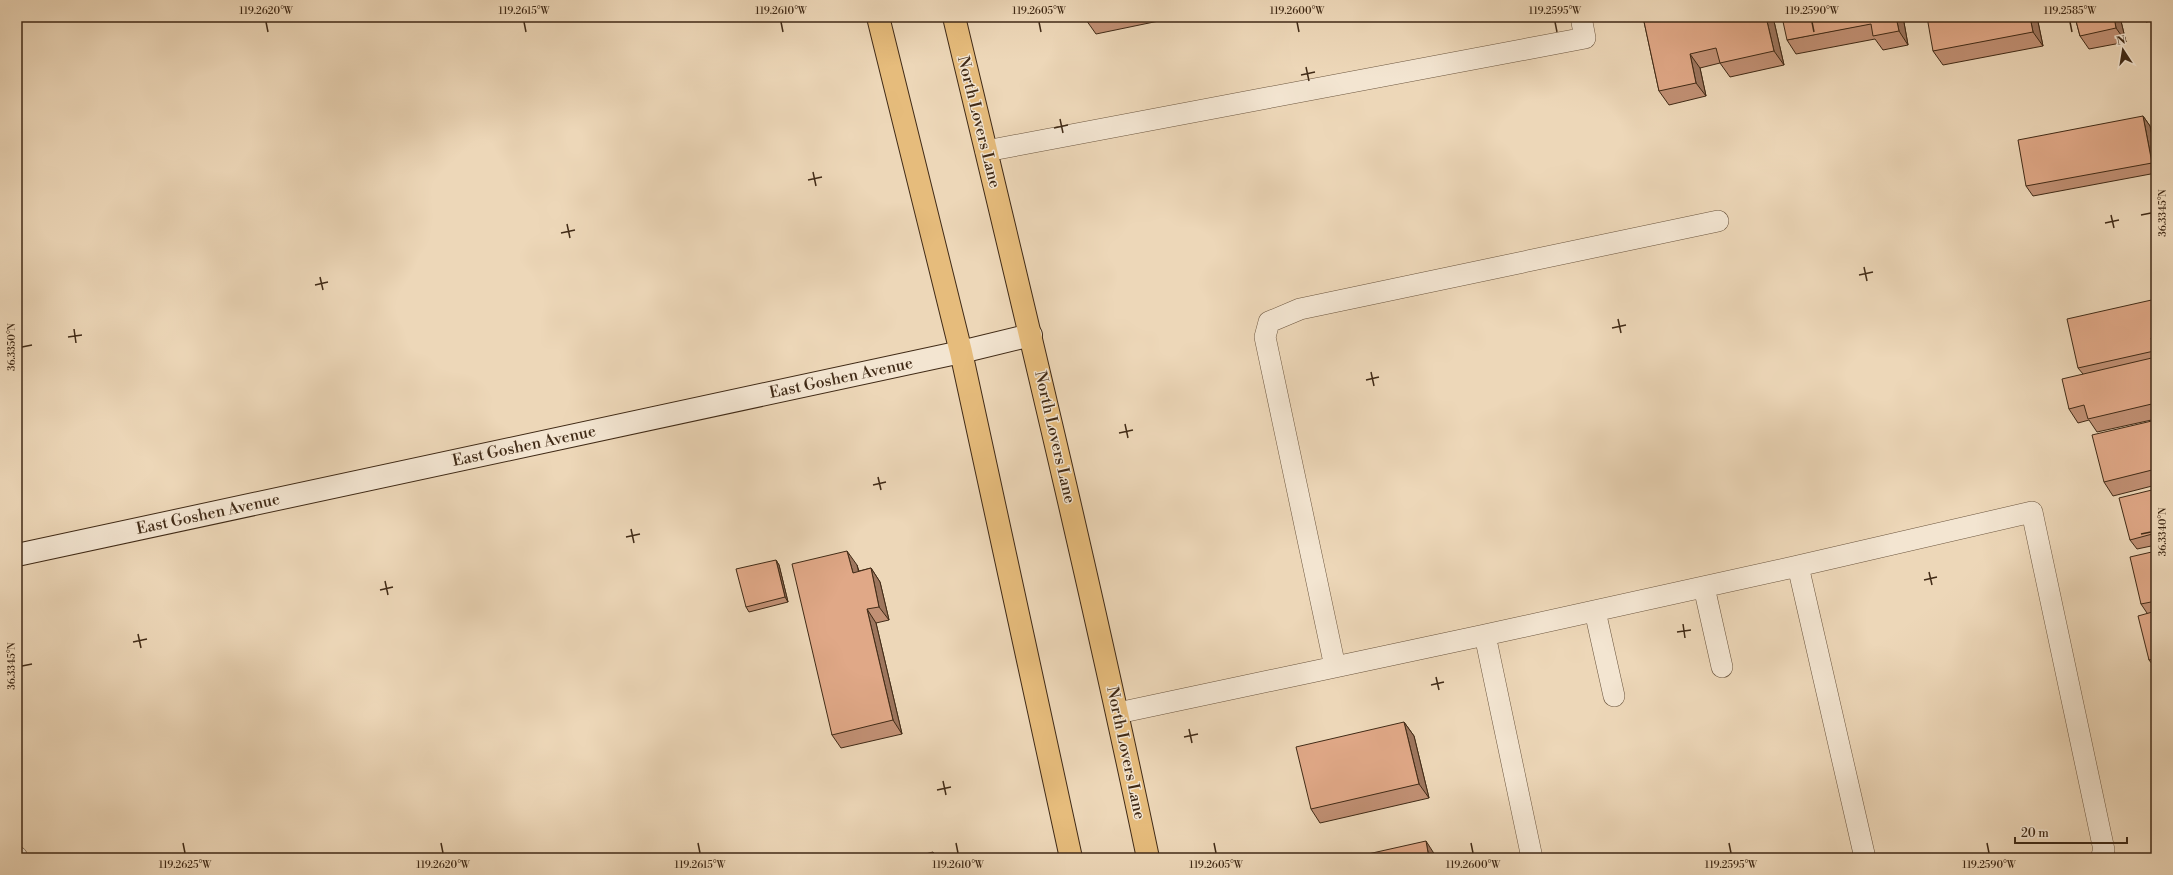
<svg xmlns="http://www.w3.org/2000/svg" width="2173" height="875" font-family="'Libre Bodoni',serif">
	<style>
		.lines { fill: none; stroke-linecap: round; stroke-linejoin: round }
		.lane-casing { stroke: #6b553e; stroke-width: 22 }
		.secondary-casing { stroke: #402a16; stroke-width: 24 }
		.primary-casing { stroke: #402a16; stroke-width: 24 }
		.lane { stroke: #f3e5d1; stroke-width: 21 }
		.secondary { stroke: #f3e5d1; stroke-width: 22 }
		.primary { stroke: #e6bc7c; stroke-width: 22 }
		.wall { fill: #c19074; stroke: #402a16 }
		.shaded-wall { fill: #9d765e; stroke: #402a16 }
		.building { fill: #e0a887; stroke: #402a16 }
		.ticks { fill: none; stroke: #402a16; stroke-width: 1.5 }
		.labels { text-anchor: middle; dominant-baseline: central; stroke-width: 3; stroke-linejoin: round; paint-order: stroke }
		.street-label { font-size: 16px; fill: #402a16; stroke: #f3e5d1 }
		.neatline { fill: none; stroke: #402a16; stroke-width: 1.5 }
		.ticks-label { font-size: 10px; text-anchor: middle; fill: #402a16 }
	</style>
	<rect width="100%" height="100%" fill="#edd7b8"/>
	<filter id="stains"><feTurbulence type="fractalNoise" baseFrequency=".005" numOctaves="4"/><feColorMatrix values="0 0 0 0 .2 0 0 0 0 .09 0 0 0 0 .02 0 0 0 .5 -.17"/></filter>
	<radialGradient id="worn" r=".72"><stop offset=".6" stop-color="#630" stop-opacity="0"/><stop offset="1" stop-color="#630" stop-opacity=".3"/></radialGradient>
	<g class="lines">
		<defs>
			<path id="lane" d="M986 151 1585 38 1581 17
				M1704 587 1722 667
				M1595 611 1614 696
				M1485 635 1798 566
				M1118 713 1335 667
				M17 857V858
				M1532 858 1485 635 1335 667 1265 337 1269 322 1300 309 1718 221
				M1865 858 1798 566 2032 512 2104 850 2101 858"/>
			<path id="secondary" d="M17 555 961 352 1031 335"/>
			<path id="primary" d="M878 17 961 352 1071 858
				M954 17C1021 297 1089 576 1148 858"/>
		</defs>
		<use href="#lane" class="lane-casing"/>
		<use href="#secondary" class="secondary-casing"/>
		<use href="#primary" class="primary-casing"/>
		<use href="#lane" class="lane"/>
		<use href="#secondary" class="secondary"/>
		<use href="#primary" class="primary"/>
	</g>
	<path class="wall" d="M1084 17H1178L1096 34Z
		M1643 17H1773L1784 65 1730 77 1720 63 1700 68 1706 96 1669 105 1659 91Z
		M1903 17 1908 45 1883 50 1875 39 1796 54 1787 40Z
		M2037 17 2043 46 1943 65 1933 51Z
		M2075 17H2120L2126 42 2089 49 2080 36Z
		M2143 17H2156V20L2146 22Z
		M2143 116 2150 126 2156 157V173L2033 196 2026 186Z
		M2156 299V419L2097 432 2089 420 2078 423 2069 409 2083 374 2078 368Z
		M2156 420V485L2113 496 2104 482Z
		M2156 489V545L2137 549 2130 540Z
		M2156 551V669L2149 660 2147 613 2141 604Z
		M776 560 779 565 788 602 749 612 746 607Z
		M857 565 859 571 871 568 880 582 889 620 876 623 902 734 841 748 832 735Z
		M1404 722 1414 736 1429 798 1320 823 1311 809Z"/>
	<path class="shaded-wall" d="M1766 17H1773L1784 65 1774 51Z
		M1896 17H1903L1908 45 1899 31Z
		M2030 17H2037L2043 46 2033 32Z
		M2114 17H2120L2126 42 2116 28Z
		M1690 54 1700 68 1706 96 1696 83Z
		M2143 116 2150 126 2156 157V168L2152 163Z
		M2151 338 2156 346V354L2154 351Z
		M847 551 857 565 862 587 853 573Z
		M776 560 779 565 788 602 785 597Z
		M871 568 880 582 889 620 879 607Z
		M867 609 876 623 902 734 893 720Z
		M1404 722 1414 736 1429 798 1419 784Z
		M1426 841 1435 855 1436 858H1429Z
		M933 852 937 858H934Z"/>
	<path class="building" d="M1643 17H1766L1774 51 1720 63 1716 48 1690 54 1696 83 1659 91Z
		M1782 17H1896L1899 31 1873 36 1871 24 1787 40Z
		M1927 17H2030L2033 32 1933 51Z
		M2075 17H2114L2116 28 2080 36Z
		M2143 116 2152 163 2026 186 2018 140Z
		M2156 299V337L2151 338 2154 351 2078 368 2067 319Z
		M2156 357V403L2088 419 2084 405 2069 409 2062 379Z
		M2156 420V469L2104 482 2092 435Z
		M2156 489V533L2130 540 2119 498Z
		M847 551 853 573 871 568 879 607 867 609 893 720 832 735 792 564Z
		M2156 551V601L2141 604 2130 557Z
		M776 560 785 597 746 607 736 569Z
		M2156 611V658L2149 660 2138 616Z
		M1404 722 1419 784 1311 809 1296 747Z
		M1426 841 1429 858H1350Z
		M933 852 934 858H910Z"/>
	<path class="ticks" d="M266 22 268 32M524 22 526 32M781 22 783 32M1039 22 1041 32M1297 22 1299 32M1555 22 1557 32M1812 22 1814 32M2070 22 2072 32M1306 67 1309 81M1301 75 1315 72M1060 119 1063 133M1054 128 1068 125M813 172 816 186M808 180 822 177M2111 215 2114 228M2141 215 2151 213M2105 223 2119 220M567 224 570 238M561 233 575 230M1864 267 1867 281M1859 275 1873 272M320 277 323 290M315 285 328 282M1618 319 1621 333M1612 328 1626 325M74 329 76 343M68 337 82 335M22 347 32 345M1371 372 1374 386M1366 380 1379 377M1125 424 1128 438M1119 433 1133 430M878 477 881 490M873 485 886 482M631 529 634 543M2141 534 2151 532M626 537 640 534M1929 572 1932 585M1924 580 1937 577M385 581 388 595M380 590 393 587M1683 624 1685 638M1677 632 1691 630M138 634 141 648M133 642 147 639M22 666 32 664M1436 677 1439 690M1431 685 1444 682M1189 729 1192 743M1184 737 1198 734M943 781 946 795M937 790 951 787M183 843 185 853M441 843 443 853M698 843 700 853M956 843 958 853M1214 843 1216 853M1471 843 1473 853M1729 843 1731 853M1987 843 1989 853"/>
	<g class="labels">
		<g class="street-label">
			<text transform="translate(979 122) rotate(76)">North Lovers Lane</text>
			<text transform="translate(841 378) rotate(-12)">East Goshen Avenue</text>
			<text transform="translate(1055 437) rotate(77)">North Lovers Lane</text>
			<text transform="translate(524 446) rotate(-12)">East Goshen Avenue</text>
			<text transform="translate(208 514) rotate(-12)">East Goshen Avenue</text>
			<text transform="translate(1126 753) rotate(78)">North Lovers Lane</text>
		</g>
	</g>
	<rect width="2173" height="875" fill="none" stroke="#edd7b8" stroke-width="44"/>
	<g transform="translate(2123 50) rotate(348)" stroke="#f3e5d1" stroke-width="3" paint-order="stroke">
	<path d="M0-3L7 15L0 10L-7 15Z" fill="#402a16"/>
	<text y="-6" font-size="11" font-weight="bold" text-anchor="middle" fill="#402a16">N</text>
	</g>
	<path d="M2015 837v6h112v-6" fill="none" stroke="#402a16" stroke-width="2"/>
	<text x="2021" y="837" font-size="12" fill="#402a16" stroke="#f3e5d1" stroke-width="3" paint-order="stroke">20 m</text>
	<rect x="22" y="22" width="2129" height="831" class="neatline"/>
	<g class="ticks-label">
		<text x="266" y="14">119.2620°W</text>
		<text x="524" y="14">119.2615°W</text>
		<text x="781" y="14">119.2610°W</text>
		<text x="1039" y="14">119.2605°W</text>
		<text x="1297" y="14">119.2600°W</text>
		<text x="1555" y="14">119.2595°W</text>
		<text x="1812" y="14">119.2590°W</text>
		<text x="2070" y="14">119.2585°W</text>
		<text transform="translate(2162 213) rotate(-90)" y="4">36.3345°N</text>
		<text transform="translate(11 347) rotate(-90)" y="4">36.3350°N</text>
		<text transform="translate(2162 532) rotate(-90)" y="4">36.3340°N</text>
		<text transform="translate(11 666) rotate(-90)" y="4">36.3345°N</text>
		<text x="185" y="868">119.2625°W</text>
		<text x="443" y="868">119.2620°W</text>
		<text x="700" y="868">119.2615°W</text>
		<text x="958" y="868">119.2610°W</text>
		<text x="1216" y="868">119.2605°W</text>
		<text x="1473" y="868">119.2600°W</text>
		<text x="1731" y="868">119.2595°W</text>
		<text x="1989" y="868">119.2590°W</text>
	</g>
	<rect width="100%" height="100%" filter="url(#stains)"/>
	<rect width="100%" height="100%" fill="url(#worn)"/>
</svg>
